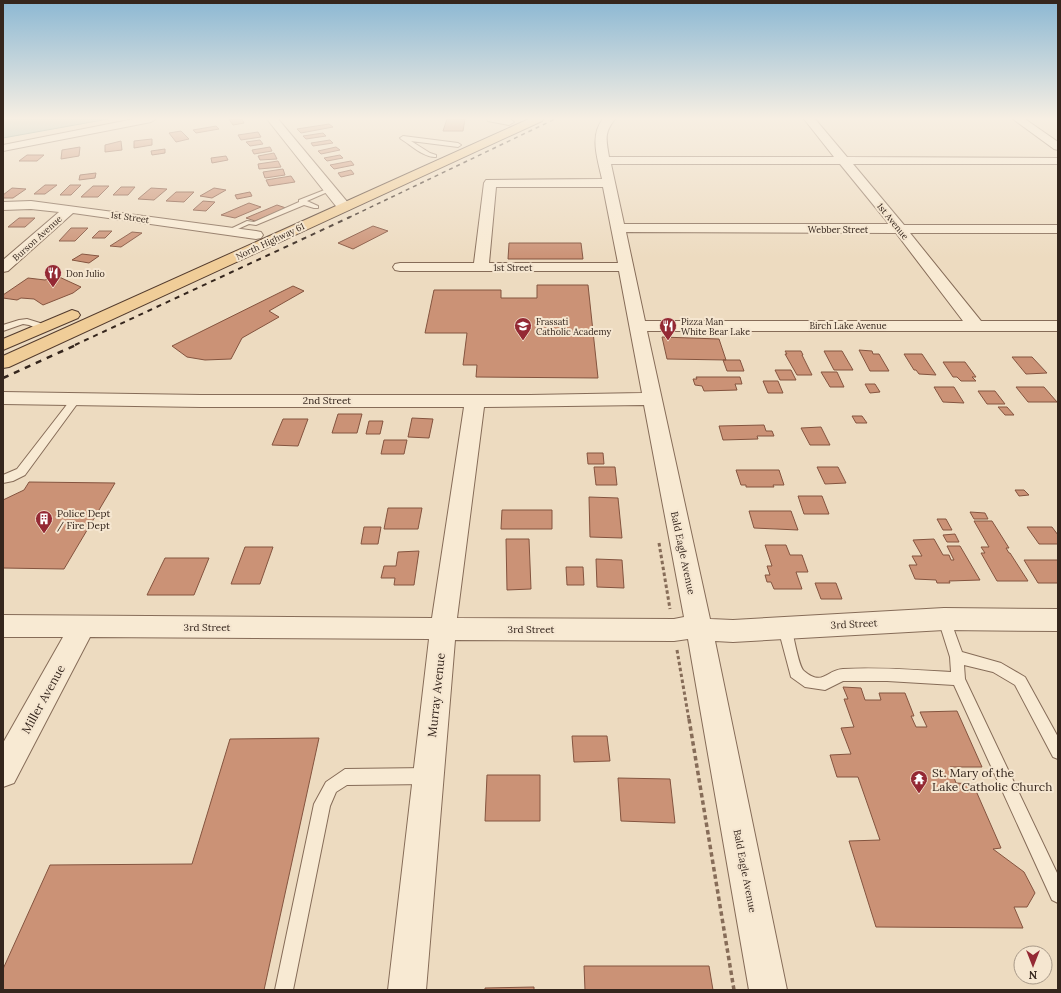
<svg xmlns="http://www.w3.org/2000/svg" width="1061" height="993" font-family="Lora,serif">
	<style>
		.water { fill: #a3bfb4; stroke: #6a8d81 }
		.building { fill: #cb9276; stroke: #84543f }
		.lines { fill: none; stroke-linecap: round; stroke-linejoin: round }
		.service-casing { stroke: #866c58; stroke-width: 2 }
		.minor-casing { stroke: #866c58; stroke-width: 2 }
		.primary-casing { stroke: #533b2d; stroke-width: 2 }
		.path-far1 { stroke: #866c58; stroke-width: 3; stroke-dasharray: 3.5 2.5; stroke-linecap: butt }
		.path { stroke: #866c58; stroke-width: 3.5; stroke-dasharray: 4.5 3; stroke-linecap: butt }
		.service { fill: #f8ead3; fill-rule: evenodd }
		.minor { fill: #f8ead3; fill-rule: evenodd }
		.primary { fill: #f0cd98; fill-rule: evenodd }
		.rail-far2 { stroke: #35261d; stroke-width: 1.5; stroke-dasharray: 4 4; stroke-linecap: butt }
		.rail-far1 { stroke: #35261d; stroke-width: 2; stroke-dasharray: 5 5; stroke-linecap: butt }
		.rail { stroke: #35261d; stroke-width: 2.5; stroke-dasharray: 6 6; stroke-linecap: butt }
		.labels { text-anchor: middle; dominant-baseline: central; stroke-width: 4; stroke-linejoin: round; paint-order: stroke }
		.far-street-label { font-size: 9px; fill: #35261d; stroke: #f5e6d0 }
		.far-poi-label { font-size: 9px; fill: #35261d; stroke: #f5e6d0; text-anchor: start }
		.street-label { font-size: 10px; fill: #35261d; stroke: #f5e6d0 }
		.poi-label { font-size: 10px; fill: #35261d; stroke: #f5e6d0; text-anchor: start }
		.near-street-label { font-size: 12px; fill: #35261d; stroke: #f5e6d0 }
		.near-poi-label { font-size: 12px; fill: #35261d; stroke: #f5e6d0; text-anchor: start }
	</style>
	<rect width="100%" height="100%" fill="#eddbc0"/>
	<path class="water" d="M3 119H108L3 138Z"/>
	<path class="building" d="M229 119H242L244 123 233 125Z
		M447 119H465L463 131H443Z
		M329 124 333 127 301 133 297 129Z
		M216 126 219 129 196 133 193 130Z
		M181 131 189 139 176 142 169 133Z
		M258 132 261 137 241 140 238 135Z
		M323 133 326 136 306 139 303 136Z
		M152 139V145L134 148V141Z
		M260 140 263 144 250 146 246 142Z
		M330 140 333 143 313 146 311 143Z
		M121 141 122 150 105 152V145Z
		M80 147 79 156 61 159 62 150Z
		M270 147 272 151 254 154 252 150Z
		M336 147 340 150 321 154 318 151Z
		M165 149V153L152 155 151 151Z
		M274 153 277 159 260 160 258 156Z
		M27 155H44L37 161H19Z
		M340 155 343 158 327 161 324 158Z
		M226 156 228 160 212 163 211 158Z
		M278 161 281 167 259 169 258 164Z
		M351 161 354 165 334 169 330 165Z
		M283 169 285 175 265 178 263 172Z
		M351 170 354 174 341 177 338 173Z
		M96 173 95 178 79 180 80 175Z
		M291 176 295 182 269 186 266 180Z
		M45 185H57L45 194H34Z
		M70 185H81L71 195H60Z
		M93 186H109L98 197H81Z
		M121 187H135L128 195H113Z
		M12 188 26 189 13 198H3V195Z
		M151 188 167 189 154 200 138 199Z
		M214 188 226 190 212 198 200 196Z
		M176 192H194L184 202 166 201Z
		M250 192 252 196 237 199 235 195Z
		M203 201 215 202 206 211 193 210Z
		M249 203 261 207 235 218 221 215Z
		M277 205 286 208 255 221 246 218Z
		M19 218H35L25 227H8Z
		M373 226 388 231 353 249 338 243Z
		M71 228H88L75 241H59Z
		M99 231H112L105 238H92Z
		M132 232 142 233 121 247 110 246Z
		M509 243H581L583 259H508Z
		M82 254 99 256 89 263 72 260Z
		M57 276 81 287 73 293 43 305 34 299 21 298 17 300 3 298V295L28 278 45 280Z
		M537 285H588L598 378 476 377 477 365H463L467 333H425L434 290H501V298H537Z
		M293 286 304 291 269 311 279 317 242 338 231 359 205 360 187 357 172 346Z
		M662 337 719 339 726 360 667 359Z
		M859 350 872 351 873 354H879L889 371H870Z
		M785 351H801L803 355H802L812 375H797L785 354H787Z
		M824 351H842L853 370H834Z
		M904 354H922L936 375 919 374 916 370H914Z
		M1012 357H1032L1047 373 1026 374Z
		M723 360H740L744 371H727Z
		M943 362H965L976 377H972L976 381H961L957 377H953Z
		M775 370H791L796 380H780Z
		M821 372H837L844 387H830Z
		M696 377H740L742 384H735L737 390 704 391 702 386 695 385 693 379H697Z
		M763 381H778L783 393H768Z
		M865 384H875L880 392 870 393Z
		M934 387H954L964 403 943 402Z
		M1016 387H1044L1057 402H1028Z
		M978 391H995L1005 404H987Z
		M998 407H1007L1014 415H1005Z
		M338 414H362L357 433H332Z
		M852 416H862L867 423H856Z
		M412 418 433 419 429 438 408 437Z
		M283 419H308L298 446 272 445Z
		M369 421H383L380 434H366Z
		M764 425 766 431H772L774 436H757L758 439 723 440 719 426Z
		M821 427 830 445H810L801 428Z
		M384 440H407L404 454H381Z
		M587 453H603L604 464H588Z
		M594 467H615L617 485H596Z
		M817 467H838L846 483 825 484Z
		M736 470H779L784 485H773L774 487H746V485H741Z
		M29 482 115 483 64 569 3 568V500L24 490Z
		M1015 490H1024L1029 495 1019 496Z
		M798 496H822L829 514H804Z
		M589 497 618 498 622 538 590 537Z
		M388 508H422L418 529H384Z
		M502 510H552V529H501Z
		M749 511H791L798 530 754 528Z
		M970 512 985 513 988 519H974Z
		M937 519H946L952 530H943Z
		M974 521H992L1009 548H1006L1009 553H1010L1028 581H997L981 553H985L981 547H989Z
		M364 527H381L378 544H361Z
		M1027 527H1052L1058 535V544H1039Z
		M955 534 959 542H947L943 535Z
		M506 539H529L531 589 507 590Z
		M934 539 943 555H949L951 560H954L947 546H960L980 580 949 581 950 583H937L936 580 915 579 909 565H917L912 556H922L913 540Z
		M765 545H786L790 555H802L808 572H796L802 589H774L771 582H767L765 575H770L767 566H772Z
		M245 547H273L260 584H231Z
		M419 551 414 585H394L395 578H381L384 566H396L398 552Z
		M165 558H209L194 595H147Z
		M596 559 622 560 624 588 597 587Z
		M1024 560H1058V583H1038Z
		M566 567H583L584 585H567Z
		M815 583H836L842 599H821Z
		M843 687 861 688 865 700H881L879 693H905L914 716H911L916 727H927L920 712 957 711 982 767H950L956 783 973 784 1001 848 993 849 1024 872 1035 893 1027 907H1014L1023 928 876 927 849 841 880 840 858 777H837L830 755 851 754 841 728 854 727 844 699H848Z
		M572 736H607L610 761 574 762Z
		M319 738 264 990H3V969L50 865 192 864 230 739Z
		M487 775H540V821H485Z
		M618 778 670 779 675 823 621 821Z
		M584 966H709L713 990H585Z
		M534 987V990H485V988Z"/>
	<g class="lines">
		<defs>
			<path id="service" d="M403 136 458 143 461 145 458 147 411 141 430 153 436 155V157C424 158 411 145 401 139L400 138Z
				M327 189 332 190 307 201 318 206V208H314L304 205 256 225 249 224 229 233 226 231 247 221 254 222 299 202V200Z
				M27 319 40 323 47 328 43 331 29 325 23 324 3 331V325L19 320Z
				M75 397 80 400 25 475 13 481 3 483V475L17 469 72 398Z
				M944 614 949 615 950 619 962 652 1001 663 1025 677 1058 737V759L1053 757 1015 685 993 672 964 665 965 679 1058 875V903L1052 900 954 685 887 681H843L825 690 805 687 791 677 778 628 780 624 785 623 790 624C794 634 798 666 804 671 823 687 826 670 843 669 879 667 915 670 951 672L950 657 938 619 939 615Z
				M428 768 433 771 436 776 433 781 428 784 347 785 336 792 330 806 293 990H275L314 804 326 782 345 769Z"/>
			<path id="minor" d="M134 119H156L151 122 3 151V145Z
				M267 119H278L349 204 351 207 349 210H339Z
				M487 119H510L514 122 509 125 488 121Z
				M603 119H615C604 133 606 139 609 157H834L804 119H815L847 157 1058 158V164H853L904 225H1058V233H910L981 321H1058V331H647L710 619 733 620 944 608 1058 609V631L944 630 733 642 715 641 787 990H749L688 639 674 641 455 640 426 990H388L429 639 90 637 14 783 3 787V743L63 637H3V615L432 618 464 407H201L3 404V392L201 395H530L642 393 619 271H400L395 270 393 267 395 264 400 263H474L484 183 486 180 602 179C598 160 589 136 603 119ZM611 164H840L889 224H624ZM496 187H603L618 263H489ZM626 232 896 233 963 321H645ZM644 405 684 617 674 619 457 618 484 407Z
				M1013 119H1025L1058 142V150L1054 149Z
				M31 201 256 231 261 232 263 235 261 238 256 239 73 213 8 271 3 272V260L59 212 31 209 3 210V202Z"/>
			<path id="primary" d="M529 119H543L542 121 9 367 3 368V356Z
				M72 310 78 312 80 315 78 318 3 350V339Z"/>
		</defs>
		<use href="#service" class="service-casing"/>
		<use href="#minor" class="minor-casing"/>
		<use href="#primary" class="primary-casing"/>
		<path class="path-far1" d="M659 543 670 609
			M677 650 689 720"/>
		<path class="path" d="M689 719 734 990"/>
		<use href="#service" class="service"/>
		<use href="#minor" class="minor"/>
		<use href="#primary" class="primary"/>
		<path class="rail-far2" d="M348 218 555 119"/>
		<path class="rail-far1" d="M75 345 350 217"/>
		<path class="rail" d="M3 378 78 344"/>
	</g>
	<linearGradient id="sky" x2="0" y2="1"><stop stop-color="#8cb8d3"/><stop offset="0.46" stop-color="#f7efe3"/><stop offset="1" stop-color="#f7efe3" stop-opacity="0"/></linearGradient>
	<rect width="1061" height="258" fill="url(#sky)"/>
	<defs>
		<symbol id="restaurant-pin" viewBox="-11 -11 22 30"><path d="M0 17L-7.5 6A9.5 9.5 0 1 1 7.5 6Z" fill="#942934" stroke="#f5e6d0"/><path d="M-5-6h1v4h1v-4h1v4h1v-4h1v5L-1.5 .5V6h-2V.5L-5-1ZM5-6V6H3V1.5H1.5Q1.5-4 5-6Z" fill="#fff"/></symbol>
		<symbol id="school-pin" viewBox="-11 -11 22 30"><path d="M0 17L-7.5 6A9.5 9.5 0 1 1 7.5 6Z" fill="#942934" stroke="#f5e6d0"/><path d="M0-5L7-2L0 1L-7-2ZM-4 1L0 2.5L4 1V4Q0 6-4 4Z" fill="#fff"/></symbol>
		<symbol id="building-pin" viewBox="-11 -11 22 30"><path d="M0 17L-7.5 6A9.5 9.5 0 1 1 7.5 6Z" fill="#942934" stroke="#f5e6d0"/><path d="M-4-6H4V6H1V3H-1V6H-4ZM-2.5-4.3h1.7v1.8h-1.7ZM.8-4.3h1.7v1.8H.8ZM-2.5-1h1.7V.8h-1.7ZM.8-1h1.7V.8H.8Z" fill="#fff"/></symbol>
		<symbol id="temple-pin" viewBox="-11 -11 22 30"><path d="M0 17L-7.5 6A9.5 9.5 0 1 1 7.5 6Z" fill="#942934" stroke="#f5e6d0"/><path d="M0-6L5-2H3V0L6.5 2.5H4V6H1.5V3h-3V6H-4V2.5H-6.5L-3 0V-2H-5Z" fill="#fff"/></symbol>
	</defs>
	<g fill-rule="evenodd">
		<use href="#restaurant-pin" x="43" y="263" width="20" height="27"/>
		<use href="#school-pin" x="513" y="316" width="20" height="27"/>
		<use href="#restaurant-pin" x="658" y="316" width="20" height="27"/>
		<use href="#building-pin" x="34" y="509" width="20" height="27"/>
		<use href="#temple-pin" x="909" y="769" width="20" height="27"/>
	</g>
	<g class="labels">
		<g class="far-street-label">
			<text transform="translate(130 217) rotate(8)">1st Street</text>
			<text transform="translate(893 221) rotate(51)">1st Avenue</text>
			<text x="838" y="229">Webber Street</text>
			<text transform="translate(37 238) rotate(-42)">Burson Avenue</text>
			<text transform="translate(270 241) rotate(-25)">North Highway 61</text>
			<text x="513" y="267">1st Street</text>
			<text x="848" y="325">Birch Lake Avenue</text>
		</g>
		<g class="far-poi-label">
			<text x="66" y="273">Don Julio</text>
			<text x="536" y="321">Frassati<tspan x="536" dy="10">Catholic Academy</tspan></text>
			<text x="681" y="321">Pizza Man<tspan x="681" dy="10">White Bear Lake</tspan></text>
		</g>
		<g class="street-label">
			<text x="327" y="400">2nd Street</text>
			<text transform="translate(683 553) rotate(78)">Bald Eagle Avenue</text>
			<text transform="translate(854 624) rotate(-3)">3rd Street</text>
			<text x="207" y="627">3rd Street</text>
			<text x="531" y="629">3rd Street</text>
			<text transform="translate(745 871) rotate(79)">Bald Eagle Avenue</text>
		</g>
		<g class="poi-label">
			<text x="57" y="513">Police Dept<tspan x="57" dy="12">/ Fire Dept</tspan></text>
		</g>
		<g class="near-street-label">
			<text transform="translate(436 695) rotate(-84)">Murray Avenue</text>
			<text transform="translate(43 699) rotate(-61)">Miller Avenue</text>
		</g>
		<g class="near-poi-label">
			<text x="932" y="772">St. Mary of the<tspan x="932" dy="14">Lake Catholic Church</tspan></text>
		</g>
	</g>
	<rect width="1061" height="993" fill="none" stroke="#35261d" stroke-width="8"/>
	<g transform="translate(1033 965) rotate(180)"><circle r="19" fill="#f5e6d0" stroke="#a89988"/>
	<path d="M0-3L7 15L0 10L-7 15Z" fill="#942934"/>
	<text y="-6" font-size="11" font-weight="bold" text-anchor="middle" fill="#35261d">N</text>
	</g>
</svg>
